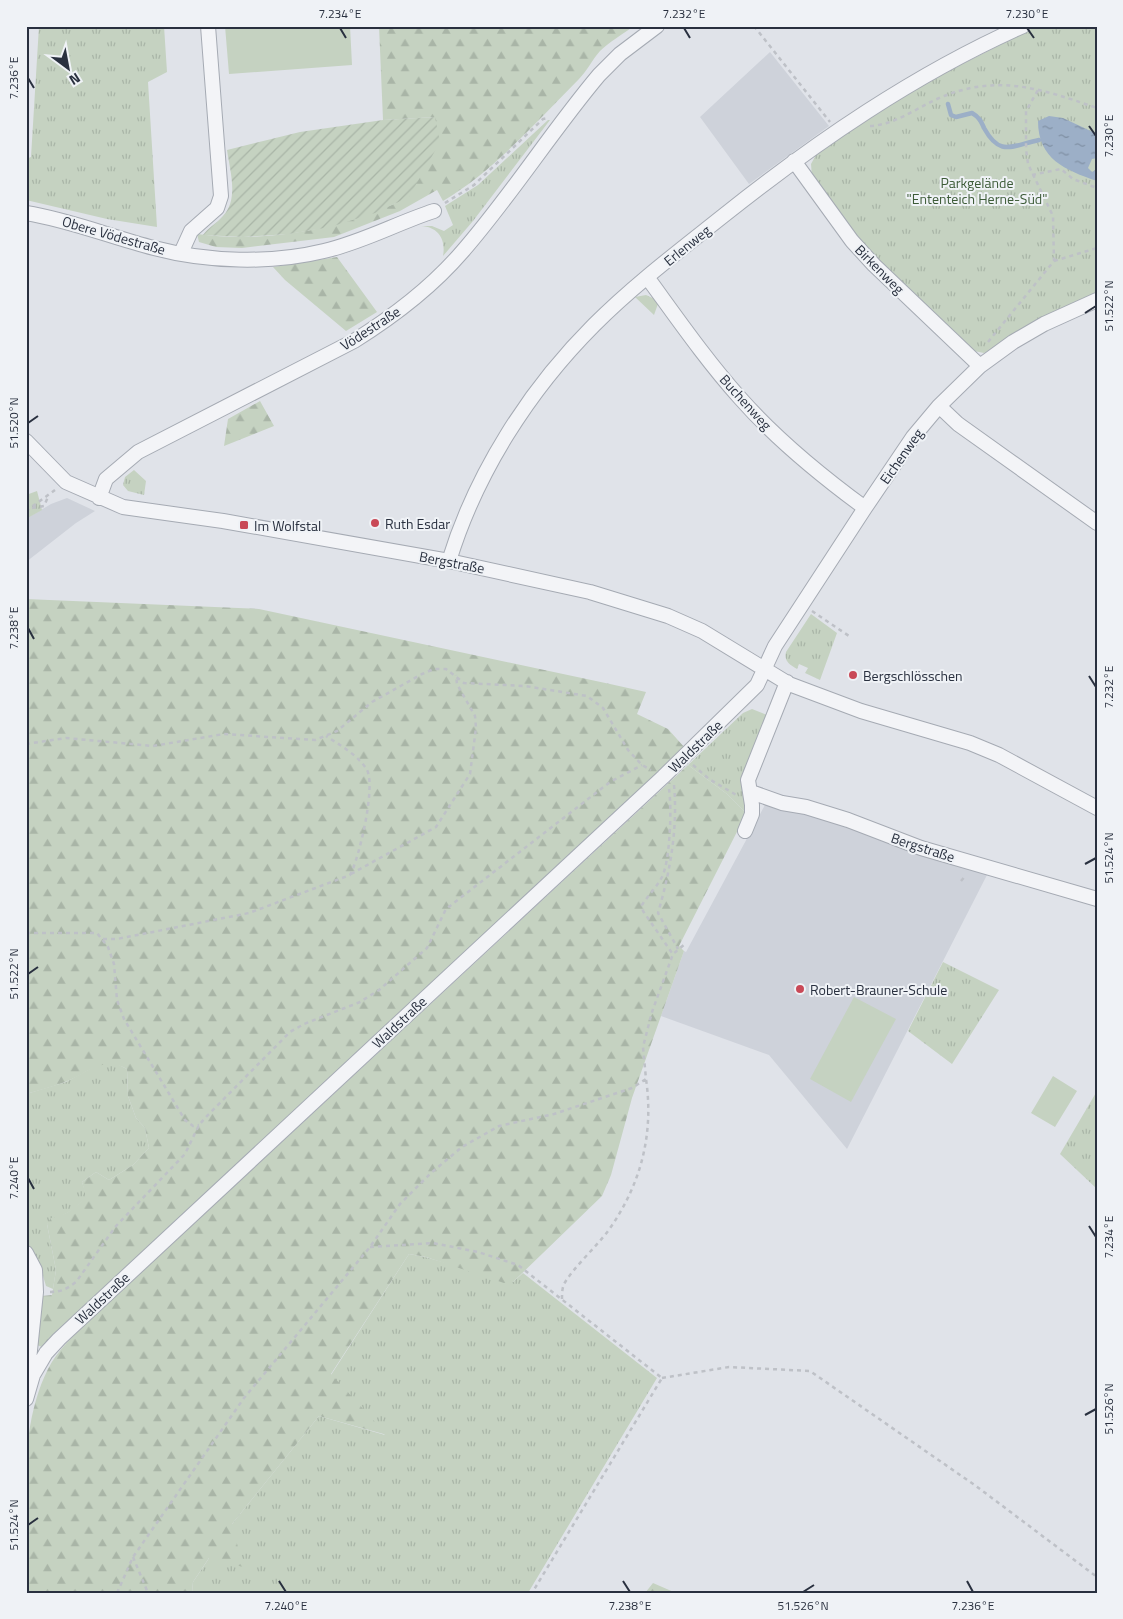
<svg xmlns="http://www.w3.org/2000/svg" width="1123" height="1619" font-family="'Titillium Web',sans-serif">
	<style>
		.built { fill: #ced2da }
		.grass { fill: url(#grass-tufts) }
		.forest { fill: url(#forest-firs) }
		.garden { fill: url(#garden-furrows) }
		.pitch { fill: #c5d2c1 }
		.water { fill: url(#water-ripples) }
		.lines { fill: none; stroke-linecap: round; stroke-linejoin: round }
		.stream { stroke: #9cafc7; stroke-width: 4.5 }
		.minor-casing { stroke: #a5aab3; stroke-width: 16 }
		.path { stroke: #bec1c7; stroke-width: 2.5; stroke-dasharray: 4 4; stroke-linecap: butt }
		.minor { stroke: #f3f4f7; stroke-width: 14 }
		.ticks { fill: none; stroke: #29303f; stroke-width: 2 }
		.poi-dot { fill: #c94957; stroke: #eff2f6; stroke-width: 2 }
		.labels { text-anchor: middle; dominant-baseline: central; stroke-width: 4; stroke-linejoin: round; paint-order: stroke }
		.park-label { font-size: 14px; fill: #3c5b37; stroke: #eff2f6 }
		.street-label { font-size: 14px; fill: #29303f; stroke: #eff2f6 }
		.poi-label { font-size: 14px; fill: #29303f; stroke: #eff2f6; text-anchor: start }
		.neatline { fill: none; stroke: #29303f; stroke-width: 2 }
		.ticks-label { font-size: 12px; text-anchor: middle; fill: #29303f }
	</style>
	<defs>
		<pattern id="grass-tufts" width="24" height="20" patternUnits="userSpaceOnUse" patternTransform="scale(1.25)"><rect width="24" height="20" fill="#c5d2c1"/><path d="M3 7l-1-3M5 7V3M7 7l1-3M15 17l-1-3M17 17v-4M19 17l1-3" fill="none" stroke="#a9b5a7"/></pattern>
		<pattern id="forest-firs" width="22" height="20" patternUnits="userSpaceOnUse" patternTransform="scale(1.25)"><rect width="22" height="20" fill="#c5d2c1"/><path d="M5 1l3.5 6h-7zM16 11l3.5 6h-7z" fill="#a9b5a7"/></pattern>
		<pattern id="garden-furrows" width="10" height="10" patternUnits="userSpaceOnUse" patternTransform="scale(1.25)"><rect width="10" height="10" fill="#c5d2c1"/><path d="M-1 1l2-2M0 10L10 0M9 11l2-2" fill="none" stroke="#a9b5a7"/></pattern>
		<pattern id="water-ripples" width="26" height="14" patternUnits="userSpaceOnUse" patternTransform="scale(1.25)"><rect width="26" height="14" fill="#9cafc7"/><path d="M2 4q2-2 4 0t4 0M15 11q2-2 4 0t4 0" fill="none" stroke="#7f8fa3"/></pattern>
	</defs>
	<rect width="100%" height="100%" fill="#e0e3e9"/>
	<path class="built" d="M770 52 829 126 749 184 700 117Z
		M67 498 95 511 76 523 26 562V519L51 504Z
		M765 805 832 821 879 840 988 873 847 1149 769 1055 661 1016 684 951 686 952Z"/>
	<path class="grass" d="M39 26H164L167 72 148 82 157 227 107 219 26 200V159L31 157Z
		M1037 26H1097V294L984 353 974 351 871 253 852 231 812 177 811 164 817 153 921 85Z
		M548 120H550L473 221 443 256C446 240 439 227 421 226H432L444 231 453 225 445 206 478 185Z
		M646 295 659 301 654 315 635 297Z
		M134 470 146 481 144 495 128 491 123 485 125 477Z
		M37 491 42 510 26 519V495Z
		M811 614 837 633 820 680 805 673 808 668 799 664 797 669C789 664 784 661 786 652Z
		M752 709 767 715 742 780 746 813 727 794 688 765 743 713Z
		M943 962 999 990 952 1064 908 1031Z
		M99 1064H117L127 1069 128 1096 136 1118 145 1128 149 1148 133 1165 109 1180 96 1172 82 1182 87 1197 74 1209 47 1224 56 1270 53 1289 46 1286 41 1269 26 1246V1094L66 1082Z
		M1097 1091V1189L1060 1154Z
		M409 1254 425 1257 513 1282 523 1273 657 1378 528 1593H192L193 1582 232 1524 319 1416 385 1435 331 1375Z"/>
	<path class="forest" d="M379 26H634C623 34 609 42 600 51 592 60 587 71 579 79 537 121 495 170 443 201L437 190 400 211 334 237 242 248 216 247 199 242 197 234C265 243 333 231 396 203L435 117 383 120Z
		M337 257 377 312 346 331 285 280 273 267Z
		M260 401 274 426 224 446 228 419Z
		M26 599 259 609 610 684 646 692 637 714 668 729 685 748 77 1313 44 1348 37 1345 42 1296 52 1295 56 1270 47 1224 51 1218C67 1215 75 1208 86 1197L82 1182 96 1172 109 1180 133 1165 149 1148 145 1128 136 1118 128 1096 127 1069C102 1055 87 1074 65 1082 52 1087 39 1090 26 1094Z
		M688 765 727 794 746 813 745 816 679 946 684 951 632 1098 611 1175 602 1196 513 1282 504 1283 426 1257 409 1254 331 1374 387 1435 319 1416 232 1524 243 1567 209 1558 193 1582 192 1593H26C26 1524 16 1432 48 1369 57 1351 72 1337 87 1323Z
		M653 1583 676 1593H645Z"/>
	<path class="garden" d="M435 117 440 142 409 197 375 213 330 227 289 234 243 237 203 235C208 228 217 223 223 216 239 199 230 171 227 150L300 132 383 120Z"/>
	<path class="pitch" d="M225 26H350L352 65 229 74Z
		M854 997 896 1019 851 1102 810 1079Z
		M1053 1076 1077 1091 1055 1127 1031 1113Z"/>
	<path class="water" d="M1049 116 1063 118 1097 134V158L1092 159 1088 168 1092 172 1097 169V181C1065 170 1038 159 1038 121Z"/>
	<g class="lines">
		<path class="stream" d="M948 104 951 115 956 117 972 113C979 117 981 121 984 128 1000 157 1011 146 1039 140"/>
		<defs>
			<path id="minor" d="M794 161 852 241 874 265 980 366
				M26 213C70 220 111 237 154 248 207 262 271 264 324 251 363 242 397 223 434 211
				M181 253 191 231 217 208 221 196 208 26
				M647 277C677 318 706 360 740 398 777 440 820 475 865 508
				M939 406 958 424 1097 523
				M26 441 66 482 123 507 223 521 449 561 590 592 668 616 702 631 789 684 861 711 970 743 999 755 1097 808
				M99 498 106 479 138 452 354 341C394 316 431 288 462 252 511 196 551 132 599 75L620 54 657 26
				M449 561C476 473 529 390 594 325 634 285 679 251 723 216 816 142 915 74 1023 26
				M751 792 782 803 806 807 848 820 921 848 1097 899
				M745 831 752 814V805L748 780 787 682
				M26 1253 35 1270 36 1292 29 1360 33 1375 26 1399
				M33 1375 46 1353 59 1339 663 777 757 685 775 646 865 508 913 437 939 406 980 366 1013 342 1044 324 1097 300"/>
		</defs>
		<use href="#minor" class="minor-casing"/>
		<path class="path" d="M754 26 830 122
			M870 126C894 125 915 109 937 99 996 73 1039 88 1097 108
			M1032 175 1061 169 1073 179 1097 188
			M445 203 474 185 543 119 548 118
			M1054 261 1097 248
			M988 342 1054 261 1053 216 1028 164 1026 149V111L1038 90
			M32 508 44 506 48 497
			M26 511 55 490
			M812 611 849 636
			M26 744 66 738 153 746 224 734 315 740 337 731 372 702 422 674 434 669H446L464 683 525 686 587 696 603 708 628 750 642 765 651 770
			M693 765 709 779 738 796
			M674 785C678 829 670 872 658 913L678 949
			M669 789C672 808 670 861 662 877 657 887 648 895 642 905L643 911 672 953
			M351 874 436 827 470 774 476 728 475 716 457 684 456 675
			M961 881 966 875
			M26 933H97L108 947 114 964 117 1000 124 1019 185 1120 193 1126 199 1125
			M103 939H117L249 913 350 875C359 859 376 787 367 770 359 756 340 745 326 736
			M370 1247 433 1243 478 1252 518 1265 662 1378 532 1593
			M50 1292C61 1292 67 1289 76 1282L116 1226 185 1154 199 1125 206 1117 290 1032 304 1024 360 1002 379 990 427 948 446 909 610 782 642 765
			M562 1299C562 1294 562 1289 564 1284 573 1268 596 1247 608 1231 641 1185 654 1134 646 1079
			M662 1378 729 1367 810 1371 976 1486 1097 1577
			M133 1557 148 1593
			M117 1593 133 1557 244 1398 370 1247 400 1204 431 1173 462 1147 499 1126 554 1114 632 1088 646 1079 643 1047 652 1012 673 954 685 944"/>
		<use href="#minor" class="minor"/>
	</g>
	<path class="ticks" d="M340 28 346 38M684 28 690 38M1027 28 1034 38M28 78 34 88M1089 126 1096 136M1085 313 1096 306M28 423 38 416M28 628 34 639M1089 676 1096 687M1085 864 1096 858M28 974 38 967M28 1178 34 1189M1089 1226 1096 1237M1085 1415 1096 1409M28 1525 38 1518M279 1581 286 1592M623 1581 630 1592M967 1581 973 1592M803 1592 814 1585"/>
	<g class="poi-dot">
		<circle cx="375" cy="523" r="5"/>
		<rect x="239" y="520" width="10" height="10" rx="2.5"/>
		<circle cx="853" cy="675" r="5"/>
		<circle cx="800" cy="989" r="5"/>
	</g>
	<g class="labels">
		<g class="park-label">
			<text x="977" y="182">Parkgelände<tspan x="977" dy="16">"Ententeich Herne-Süd"</tspan></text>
		</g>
		<g class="street-label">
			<text transform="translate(114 235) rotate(16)">Obere Vödestraße</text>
			<text transform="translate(687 245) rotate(-39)">Erlenweg</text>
			<text transform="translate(880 269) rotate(45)">Birkenweg</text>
			<text transform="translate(370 328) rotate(-33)">Vödestraße</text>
			<text transform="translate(746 402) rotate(48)">Buchenweg</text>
			<text transform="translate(901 456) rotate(-55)">Eichenweg</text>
			<text transform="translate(452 562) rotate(11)">Bergstraße</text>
			<text transform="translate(695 746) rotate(-44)">Waldstraße</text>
			<text transform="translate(923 847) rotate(18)">Bergstraße</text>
			<text transform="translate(399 1022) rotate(-43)">Waldstraße</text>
			<text transform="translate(102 1298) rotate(-43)">Waldstraße</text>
		</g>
		<g class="poi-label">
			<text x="385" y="523">Ruth Esdar</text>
			<text x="254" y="525">Im Wolfstal</text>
			<text x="863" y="675">Bergschlösschen</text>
			<text x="810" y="989">Robert-Brauner-Schule</text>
		</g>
	</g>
	<rect width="1123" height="1619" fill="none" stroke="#eff2f6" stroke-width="55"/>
	<g transform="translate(68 68) rotate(148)" stroke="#eff2f6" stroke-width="4" paint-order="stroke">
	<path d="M0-4L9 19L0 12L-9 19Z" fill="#29303f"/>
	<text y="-8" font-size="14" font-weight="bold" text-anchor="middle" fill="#29303f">N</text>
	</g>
	<rect x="28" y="28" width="1068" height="1564" class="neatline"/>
	<g class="ticks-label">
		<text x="340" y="18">7.234°E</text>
		<text x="684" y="18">7.232°E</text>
		<text x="1027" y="18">7.230°E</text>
		<text transform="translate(14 78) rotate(-90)" y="4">7.236°E</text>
		<text transform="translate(1109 136) rotate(-90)" y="4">7.230°E</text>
		<text transform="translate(1109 306) rotate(-90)" y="4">51.522°N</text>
		<text transform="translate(14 423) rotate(-90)" y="4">51.520°N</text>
		<text transform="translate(14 628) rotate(-90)" y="4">7.238°E</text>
		<text transform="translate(1109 687) rotate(-90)" y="4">7.232°E</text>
		<text transform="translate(1109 858) rotate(-90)" y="4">51.524°N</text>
		<text transform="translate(14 974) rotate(-90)" y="4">51.522°N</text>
		<text transform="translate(14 1178) rotate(-90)" y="4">7.240°E</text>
		<text transform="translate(1109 1237) rotate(-90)" y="4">7.234°E</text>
		<text transform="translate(1109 1409) rotate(-90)" y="4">51.526°N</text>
		<text transform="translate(14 1525) rotate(-90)" y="4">51.524°N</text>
		<text x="286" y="1610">7.240°E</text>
		<text x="630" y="1610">7.238°E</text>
		<text x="803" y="1610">51.526°N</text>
		<text x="973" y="1610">7.236°E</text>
	</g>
</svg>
